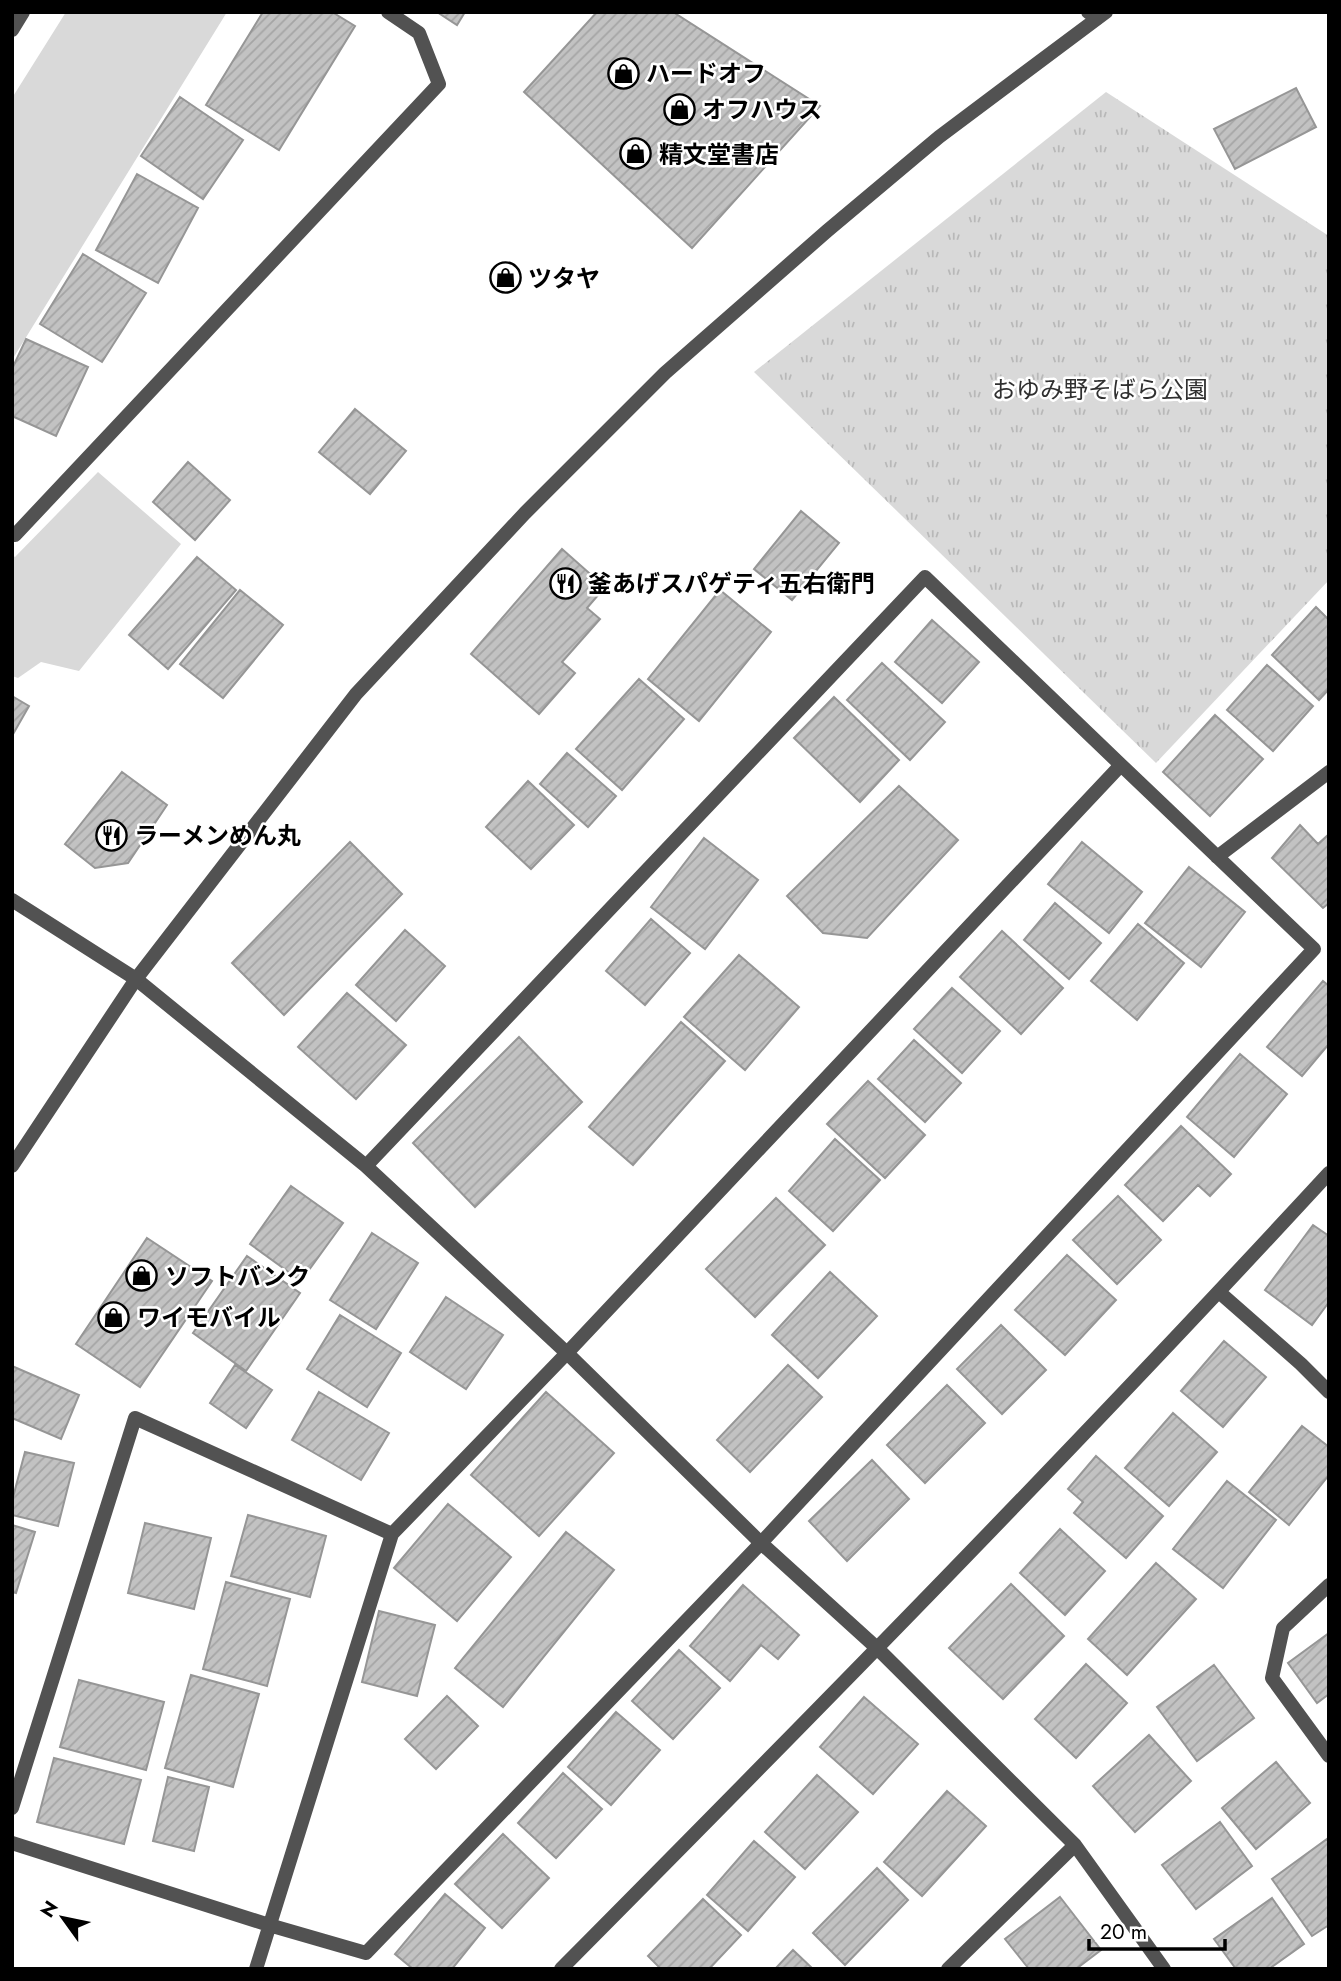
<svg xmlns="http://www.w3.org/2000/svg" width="1341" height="1981" font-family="Jost,'Noto Sans JP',sans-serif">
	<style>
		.green { fill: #d9d9d9 }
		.park { fill: url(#park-tufts) }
		.building { fill: url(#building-hatch); stroke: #969696; stroke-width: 2 }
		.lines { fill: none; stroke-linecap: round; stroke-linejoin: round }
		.minor { stroke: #525252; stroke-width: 14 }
		.tertiary { stroke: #525252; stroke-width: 14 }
		.labels { text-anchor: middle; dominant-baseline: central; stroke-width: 5; stroke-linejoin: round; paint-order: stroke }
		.poi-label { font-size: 24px; font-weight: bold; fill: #000; stroke: #fff; text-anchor: start }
		.park-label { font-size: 24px; fill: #303030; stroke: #fff }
	</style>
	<defs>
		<pattern id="park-tufts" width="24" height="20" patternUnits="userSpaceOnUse" patternTransform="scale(1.75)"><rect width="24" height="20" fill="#d9d9d9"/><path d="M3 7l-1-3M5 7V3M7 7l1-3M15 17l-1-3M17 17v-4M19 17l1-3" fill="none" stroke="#b8b8b8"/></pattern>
		<pattern id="building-hatch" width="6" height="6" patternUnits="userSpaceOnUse" patternTransform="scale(1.75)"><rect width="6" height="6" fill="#c2c2c2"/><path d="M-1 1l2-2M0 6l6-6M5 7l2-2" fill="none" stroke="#a5a5a5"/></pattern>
	</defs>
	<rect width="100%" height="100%" fill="#fff"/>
	<path class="green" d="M66 12H227L12 360V98Z
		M98 472 181 544 79 671 41 662 18 678 12 676V555L15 557Z"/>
	<path class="park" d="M1106 92 1329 236V580L1156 763 754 372Z"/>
	<path class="building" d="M263 12H332L355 26 279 150 206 105Z
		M437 12H465L457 25Z
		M597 12H673L820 106 692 248 524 92Z
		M1296 88 1316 127 1235 169 1214 129Z
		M180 97 243 140 203 199 141 156Z
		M137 174 198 208 158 283 96 250Z
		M83 254 146 293 102 362 40 324Z
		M26 339 88 367 56 436 12 416V369Z
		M355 409 406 451 370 494 319 452Z
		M188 462 230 500 195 540 153 502Z
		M801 511 839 543 792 600 754 569Z
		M562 549 605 587 587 608 600 619 562 662 575 673 539 714 471 654Z
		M197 557 236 590 168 669 129 635Z
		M240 590 283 625 223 698 180 664Z
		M720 590 771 632 699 721 648 679Z
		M1316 607 1329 620V689L1319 700 1272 655Z
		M932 620 979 662 942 703 895 662Z
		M882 663 945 722 910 760 847 700Z
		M1267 665 1313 706 1273 751 1227 710Z
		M639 679 684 719 622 790 576 749Z
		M12 696 29 706 12 736Z
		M834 697 899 760 860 802 794 738Z
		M1215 715 1263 759 1210 816 1163 772Z
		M567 753 616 796 588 827 540 784Z
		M122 772 167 805 128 863 95 868 65 844Z
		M528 781 574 825 531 869 486 827Z
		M899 786 958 840 867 938 823 933 787 896Z
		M1300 825 1318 844 1329 834V903L1323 908 1272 858Z
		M704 838 758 880 705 949 651 907Z
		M350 842 402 894 284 1015 232 963Z
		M1082 842 1142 892 1109 933 1048 884Z
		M1189 867 1245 912 1201 967 1145 923Z
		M1055 903 1101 943 1069 979 1024 940Z
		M651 919 690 953 645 1005 606 971Z
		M1138 924 1184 963 1137 1020 1091 981Z
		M405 930 445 966 396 1021 356 985Z
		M1002 931 1063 988 1021 1034 960 977Z
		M739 955 799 1007 745 1070 684 1017Z
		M1323 981 1329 986V1044L1302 1076 1267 1047Z
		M952 988 1000 1031 962 1073 914 1029Z
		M347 993 406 1045 356 1099 298 1047Z
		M681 1022 725 1061 633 1165 589 1127Z
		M519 1037 582 1102 475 1207 413 1143Z
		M914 1040 961 1083 925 1122 878 1079Z
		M1240 1054 1287 1094 1234 1157 1187 1117Z
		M868 1081 925 1135 885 1178 827 1124Z
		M1181 1126 1231 1174 1210 1196 1198 1185 1163 1221 1125 1185Z
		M835 1139 880 1180 833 1231 789 1191Z
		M291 1186 343 1223 301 1281 250 1244Z
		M1118 1196 1161 1240 1117 1284 1073 1240Z
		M776 1198 825 1245 755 1317 706 1269Z
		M1313 1225 1329 1236V1302L1312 1325 1265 1290Z
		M372 1233 418 1263 376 1329 330 1300Z
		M147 1238 212 1281 140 1387 76 1344Z
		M1067 1255 1116 1300 1065 1355 1015 1310Z
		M247 1256 300 1293 246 1371 193 1333Z
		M830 1272 877 1316 818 1378 772 1335Z
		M446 1297 503 1335 466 1389 410 1352Z
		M340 1315 401 1353 367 1407 307 1369Z
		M1001 1325 1046 1370 1002 1414 957 1369Z
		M1224 1341 1266 1377 1223 1427 1181 1391Z
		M235 1365 272 1390 246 1428 210 1403Z
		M788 1365 822 1397 750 1472 717 1440Z
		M12 1366 79 1395 61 1439 12 1418Z
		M947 1385 985 1423 925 1483 887 1445Z
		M319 1392 389 1433 361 1480 292 1440Z
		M546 1392 614 1453 539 1536 471 1475Z
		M1173 1413 1217 1452 1169 1506 1125 1468Z
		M1302 1426 1329 1447V1475L1289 1525 1249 1492Z
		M25 1452 74 1463 58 1526 12 1515V1501Z
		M1096 1456 1163 1516 1126 1558 1074 1513 1083 1502 1068 1489Z
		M872 1460 909 1499 847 1561 809 1521Z
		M1227 1481 1276 1520 1223 1588 1173 1549Z
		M448 1504 511 1557 457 1621 394 1568Z
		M248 1515 326 1536 310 1597 231 1576Z
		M145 1523 211 1538 194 1609 128 1593Z
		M12 1525 35 1532 16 1593 12 1592Z
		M1060 1529 1105 1571 1065 1615 1020 1573Z
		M566 1532 614 1570 503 1707 455 1668Z
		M1156 1563 1196 1599 1127 1675 1088 1639Z
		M226 1582 290 1599 267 1686 203 1669Z
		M1011 1584 1064 1636 1003 1699 949 1648Z
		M743 1585 799 1635 778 1659 761 1645 730 1681 690 1646Z
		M379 1611 435 1625 417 1696 362 1682Z
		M1329 1633V1694L1317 1703 1288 1663Z
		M679 1650 720 1688 673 1739 632 1701Z
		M1086 1664 1127 1703 1076 1758 1035 1719Z
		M1214 1665 1254 1718 1197 1761 1157 1707Z
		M191 1675 259 1694 233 1787 165 1768Z
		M79 1680 164 1702 146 1770 60 1747Z
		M447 1696 478 1726 436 1769 405 1739Z
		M864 1697 918 1744 873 1794 820 1747Z
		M616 1712 660 1750 611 1805 568 1767Z
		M1149 1735 1191 1781 1135 1832 1093 1786Z
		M54 1758 141 1780 124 1844 37 1822Z
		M1276 1762 1310 1803 1256 1849 1222 1808Z
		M563 1773 602 1809 556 1858 518 1823Z
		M817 1775 858 1812 805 1869 765 1832Z
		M168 1777 209 1787 194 1851 153 1841Z
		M947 1791 986 1826 922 1896 884 1862Z
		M1220 1822 1252 1866 1196 1909 1162 1865Z
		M503 1834 549 1878 502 1928 455 1884Z
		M1327 1839 1329 1842V1925L1312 1936 1272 1879Z
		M754 1841 795 1877 748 1931 707 1895Z
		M877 1868 908 1900 845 1965 813 1933Z
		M445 1894 485 1928 452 1969H413L395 1954Z
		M1060 1897 1101 1950 1076 1969H1029L1005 1939Z
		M1272 1898 1304 1944 1269 1969H1236L1214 1939Z
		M703 1899 741 1935 709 1969H661L648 1956Z
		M793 1950 813 1969H775Z"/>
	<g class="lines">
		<path class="minor" d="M1088 12 1097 18
			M12 30 23 12
			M12 534 15 535 439 84 419 33 388 12
			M1217 857 1329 772
			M136 979 366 1166 567 1353 761 1543 878 1649 1075 1845 1164 1969
			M1219 1292 1301 1364 1329 1392
			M1329 1585 1283 1628 1272 1678 1329 1756
			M12 1808 135 1418 392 1534 567 1353 1121 765 925 577 366 1166
			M12 1843 269 1925 366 1953 761 1543 1314 949 1121 765
			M256 1969 392 1534
			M561 1969C821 1707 1079 1444 1329 1173
			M948 1969 1075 1845"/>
		<path class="tertiary" d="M12 900 136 979
			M12 1166 136 979 356 694 525 513 665 373 827 231 939 137 1106 12"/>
	</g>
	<defs>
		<symbol id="shop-ring" viewBox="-11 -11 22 22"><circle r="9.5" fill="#fff" stroke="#000" stroke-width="1.5"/><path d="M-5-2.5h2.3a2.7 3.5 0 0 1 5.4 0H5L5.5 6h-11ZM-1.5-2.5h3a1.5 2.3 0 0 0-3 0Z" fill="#000"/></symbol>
		<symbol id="restaurant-ring" viewBox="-11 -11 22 22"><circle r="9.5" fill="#fff" stroke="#000" stroke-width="1.5"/><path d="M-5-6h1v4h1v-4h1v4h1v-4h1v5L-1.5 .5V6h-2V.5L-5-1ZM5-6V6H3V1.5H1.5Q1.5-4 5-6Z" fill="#000"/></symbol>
	</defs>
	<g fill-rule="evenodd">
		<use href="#shop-ring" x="606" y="56" width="35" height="35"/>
		<use href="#shop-ring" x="662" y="92" width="35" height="35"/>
		<use href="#shop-ring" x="618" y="136" width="35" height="35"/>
		<use href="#shop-ring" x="488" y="260" width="35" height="35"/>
		<use href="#restaurant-ring" x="548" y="566" width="35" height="35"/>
		<use href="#restaurant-ring" x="94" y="818" width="35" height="35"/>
		<use href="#shop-ring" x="124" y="1258" width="35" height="35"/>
		<use href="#shop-ring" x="96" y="1300" width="35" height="35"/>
	</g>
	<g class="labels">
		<g class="poi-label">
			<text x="646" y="73">ハードオフ</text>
			<text x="702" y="109">オフハウス</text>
			<text x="659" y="154">精文堂書店</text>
			<text x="528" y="278">ツタヤ</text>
			<text x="588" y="583">釜あげスパゲティ五右衛門</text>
			<text x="134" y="835">ラーメンめん丸</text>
			<text x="165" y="1276">ソフトバンク</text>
			<text x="137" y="1317">ワイモバイル</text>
		</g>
		<g class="park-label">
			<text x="1100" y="389">おゆみ野そばら公園</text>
		</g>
	</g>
	<rect width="1341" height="1981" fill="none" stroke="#000000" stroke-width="28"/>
	<g transform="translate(63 1918) rotate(303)" stroke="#ffffff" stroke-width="5" paint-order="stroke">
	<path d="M0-5L12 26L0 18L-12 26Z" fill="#000000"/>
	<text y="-10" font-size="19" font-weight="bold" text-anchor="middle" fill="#000000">N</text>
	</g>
	<path d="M1089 1939v10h136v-10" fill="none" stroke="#000000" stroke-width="3.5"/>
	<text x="1100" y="1939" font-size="21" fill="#000000" stroke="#ffffff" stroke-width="5" paint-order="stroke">20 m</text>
</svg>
